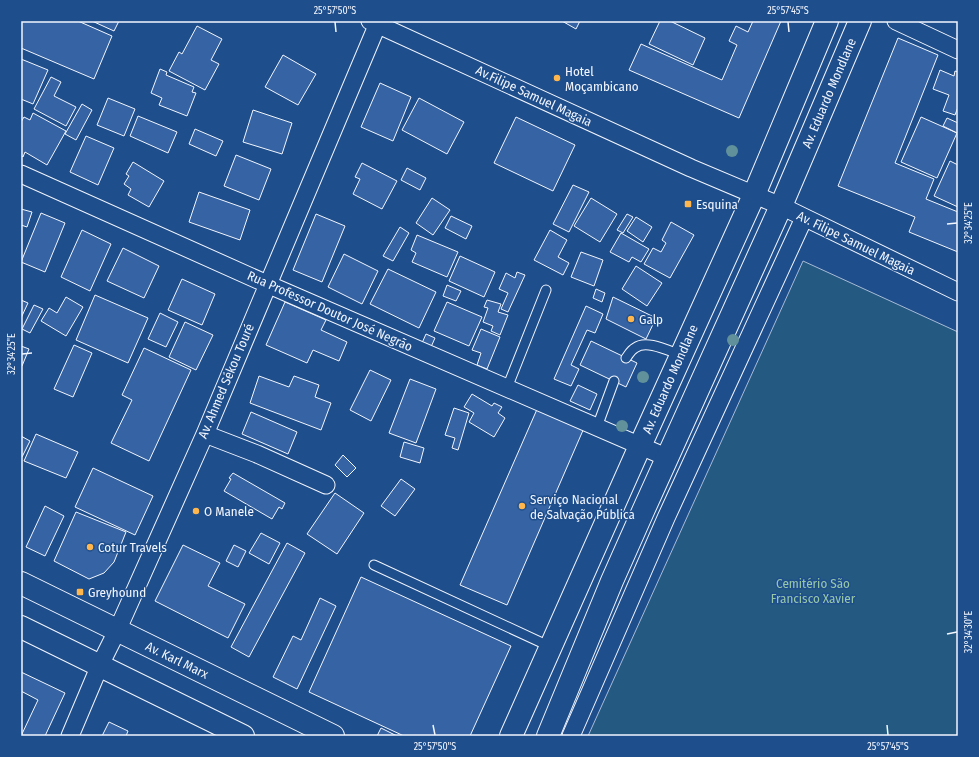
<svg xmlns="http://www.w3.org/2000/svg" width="979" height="757" font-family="'Fira Sans Condensed',sans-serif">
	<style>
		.green { fill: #245a82; stroke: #a8bbd7 }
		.building { fill: #3563a3; stroke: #f2f6ff }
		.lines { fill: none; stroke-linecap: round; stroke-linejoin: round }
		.service-casing { stroke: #f2f6ff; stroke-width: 11 }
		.minor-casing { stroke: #f2f6ff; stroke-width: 19 }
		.tertiary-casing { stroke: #f2f6ff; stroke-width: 24 }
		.primary-casing { stroke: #f2f6ff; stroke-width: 24 }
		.service { stroke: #1f4e8c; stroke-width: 9 }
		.minor { stroke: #1f4e8c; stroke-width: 17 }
		.tertiary { stroke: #1f4e8c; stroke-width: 22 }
		.primary { stroke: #1f4e8c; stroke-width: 22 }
		.tree { fill: #61919a }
		.ticks { fill: none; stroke: #f2f6ff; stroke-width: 1.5 }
		.poi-dot { fill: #ffb74d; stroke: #1f4e8c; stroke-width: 1.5 }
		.labels { text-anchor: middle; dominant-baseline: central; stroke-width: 3; stroke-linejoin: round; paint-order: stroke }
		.poi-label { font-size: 13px; fill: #f2f6ff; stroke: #1f4e8c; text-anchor: start }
		.street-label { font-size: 13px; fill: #f2f6ff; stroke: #1f4e8c }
		.park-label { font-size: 13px; fill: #97c8a6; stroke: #1f4e8c }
		.neatline { fill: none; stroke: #f2f6ff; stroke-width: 1.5 }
		.ticks-label { font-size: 10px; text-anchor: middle; fill: #f2f6ff }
	</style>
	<rect width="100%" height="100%" fill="#1f4e8c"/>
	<path class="green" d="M803 261 958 332V736H588Z"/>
	<path class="building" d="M21 21H78L112 36 94 79 21 48Z
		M92 21H119L114 31Z
		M562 21H580L576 29Z
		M660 21H670L705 38 693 65 649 44Z
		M753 21H781L739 118 629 70 641 44 722 80 737 45 729 41 736 26 748 32Z
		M197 26 222 39 211 60 219 64 205 90 169 71 179 52 182 54Z
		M898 38 938 55 895 163 934 179 926 199 958 212V252L909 232 915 217 838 186Z
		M283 55 316 74 298 105 265 87Z
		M21 59 48 70 33 104 21 99Z
		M160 69 167 72 166 75 194 87 192 92 196 93 187 116 159 105 162 98 151 93Z
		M940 70 954 76 955 71 958 72V107L955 115 943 111 949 95 933 89Z
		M51 77 61 82 54 96 76 107 66 126 34 109Z
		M380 83 411 97 393 141 361 127Z
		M108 98 135 109 124 136 97 125Z
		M419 98 464 122 447 154 402 130Z
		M82 104 92 110 76 140 65 134Z
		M253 110 292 123 282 154 243 142Z
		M33 113 66 131 47 165 25 152 23 157 21 155V122L24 117 30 120Z
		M138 116 177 132 168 153 130 136Z
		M516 117 575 145 553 191 494 163Z
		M921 117 957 133 937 178 901 162Z
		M947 118 958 123V130L957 133 943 126Z
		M195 129 223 141 216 156 189 144Z
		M86 136 114 148 98 185 70 172Z
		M236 155 271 169 259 200 224 186Z
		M950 161 958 165V207L934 196Z
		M133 162 164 181 149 207 128 195 131 189 124 184 129 176 126 174Z
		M362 163 397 181 382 209 353 194 360 179 355 177Z
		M407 168 426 178 420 190 401 180Z
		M573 185 589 192 569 232 553 224Z
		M199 192 250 210 240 240 189 222Z
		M432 198 450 210 433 235 416 223Z
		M591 198 617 214 600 242 574 226Z
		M21 209 32 212 27 227 21 225Z
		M41 213 65 223 45 272 21 262Z
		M316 214 345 226 322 282 293 270Z
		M627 214 633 217 623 233 617 230Z
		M451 216 472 226 466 239 445 228Z
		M636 217 652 227 643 242 627 231Z
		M671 222 694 235 670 278 644 264 653 248 661 252 666 243 662 240Z
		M400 227 409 233 393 261 383 256Z
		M82 230 111 244 90 291 61 277Z
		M550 230 567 240 558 257 569 263 563 275 534 260Z
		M621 233 649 249 641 262 632 257 629 262 610 252Z
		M417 235 458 252 447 277 412 262 416 253 411 250Z
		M123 248 159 266 144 298 107 281Z
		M581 252 603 260 594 286 571 277Z
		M344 254 378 271 362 304 328 287Z
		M460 256 495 272 484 297 449 281Z
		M636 266 662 283 647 306 622 289Z
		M388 269 436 292 419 328 370 304Z
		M517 272 525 275 508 312 501 309 508 293 499 289 506 273 515 278Z
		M182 279 215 294 202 325 168 310Z
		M447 285 461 291 456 301 443 296Z
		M596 289 605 293 602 302 593 298Z
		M95 295 148 318 128 363 76 340Z
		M66 297 83 307 66 336 41 321 49 308 57 313Z
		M613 297 656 318 646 339 606 319Z
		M21 300 28 303 21 318Z
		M487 300 501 304 498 312 508 315 500 335 491 331 493 326 483 322 488 308 484 307Z
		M285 302 326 320 321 330 347 342 339 361 313 350 307 363 266 345Z
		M447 302 482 317 469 346 434 331Z
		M34 305 43 309 30 333 22 329Z
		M586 306 603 314 595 333 587 330 571 365 579 369 571 386 554 379Z
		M160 313 178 322 166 347 148 339Z
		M185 322 213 335 196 370 169 357Z
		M481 329 500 337 487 369 477 365 481 353 472 350Z
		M426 334 435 338 431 347 422 343Z
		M591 341 637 363 626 387 580 365Z
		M74 345 92 353 73 397 54 389Z
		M21 346 29 349 22 366 21 365Z
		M144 348 191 370 149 461 111 443 132 400 122 395Z
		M370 370 391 380 371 421 350 410Z
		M259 376 289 387 294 376 319 385 315 397 331 403 321 430 250 403Z
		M410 379 436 389 416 443 389 433Z
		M578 385 597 394 590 410 570 401Z
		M472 394 492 406 494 403 502 407 498 413 505 418 494 437 469 422 474 413 464 407Z
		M538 407 584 428 507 605 460 585Z
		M454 408 469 413 458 450 452 448 455 438 445 435Z
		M251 412 297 432 288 454 242 434Z
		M36 434 78 452 66 478 24 461Z
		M21 436 30 441 22 457H21Z
		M404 442 424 448 420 463 400 457Z
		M343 455 356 468 347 477 335 465Z
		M93 468 153 496 135 535 75 507Z
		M233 473 285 503 282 509 279 507 272 519 224 491 231 479 229 478Z
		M401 479 415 489 395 516 381 506Z
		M335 493 364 513 337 554 307 534Z
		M45 506 64 516 45 556 26 547Z
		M76 512 126 532 114 562 104 573 89 579 54 561Z
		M261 533 280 543 269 564 249 553Z
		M287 543 305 553 249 657 231 647Z
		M183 545 220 563 208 586 245 604 228 638 155 601Z
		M234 545 246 551 238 567 226 561Z
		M361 577 511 646 470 736H404L309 692Z
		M320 598 336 606 297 689 273 677 293 636 301 640Z
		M21 672 65 693 45 736H21L38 700 21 691Z
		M109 722 128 731 126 736H102Z
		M381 728 397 736H377Z"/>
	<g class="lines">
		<defs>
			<path id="service" d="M626 358C629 354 631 350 635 348 646 339 669 351 681 355
				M507 388 546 290
				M597 427 614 381
				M374 565 551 647"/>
			<path id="minor" d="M370 21 691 168 781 206 958 292
				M896 21 958 50
				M21 174 267 284 666 457
				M205 434 257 454 326 485
				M70 736 100 665 117 631 205 434 379 21
				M571 736 666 518 804 218"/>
			<path id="tertiary" d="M21 583 333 736
				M21 627 243 736"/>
			<path id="primary" d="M511 736 640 446 754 195 827 21
				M548 736 612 581 644 509 781 206 860 21"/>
		</defs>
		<use href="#service" class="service-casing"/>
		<use href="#minor" class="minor-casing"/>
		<use href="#tertiary" class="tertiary-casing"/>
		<use href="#primary" class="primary-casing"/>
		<use href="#service" class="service"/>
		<use href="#minor" class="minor"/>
		<use href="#tertiary" class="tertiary"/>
		<use href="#primary" class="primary"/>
	</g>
	<g class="tree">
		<circle cx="732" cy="151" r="6"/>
		<circle cx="733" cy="340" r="6"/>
		<circle cx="643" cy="377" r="6"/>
		<circle cx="622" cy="426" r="6"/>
	</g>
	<path class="ticks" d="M335 22 336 32M788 22 789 32M947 224 957 223M22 354 32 353M947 634 957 632M433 725 435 735M887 725 888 735"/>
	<g class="poi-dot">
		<circle cx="557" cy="78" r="4"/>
		<rect x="684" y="200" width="8" height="8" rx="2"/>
		<circle cx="631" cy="319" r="4"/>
		<circle cx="522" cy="506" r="4"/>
		<circle cx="196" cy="511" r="4"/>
		<circle cx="90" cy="547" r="4"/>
		<rect x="76" y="588" width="8" height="8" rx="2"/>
	</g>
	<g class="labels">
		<g class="poi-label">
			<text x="565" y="71">Hotel<tspan x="565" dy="15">Moçambicano</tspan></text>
			<text x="696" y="204">Esquina</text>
			<text x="639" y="319">Galp</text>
			<text x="530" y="499">Serviço Nacional<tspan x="530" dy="15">de Salvação Pública</tspan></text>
			<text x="204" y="511">O Manele</text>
			<text x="98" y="547">Cotur Travels</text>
			<text x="88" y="592">Greyhound</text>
		</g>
		<g class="street-label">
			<text transform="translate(829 93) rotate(-67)">Av. Eduardo Mondlane</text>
			<text transform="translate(534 96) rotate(25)">Av.Filipe Samuel Magaia</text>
			<text transform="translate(856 243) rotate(26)">Av. Filipe Samuel Magaia</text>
			<text transform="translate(330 311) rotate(24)">Rua Professor Doutor José Negrão</text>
			<text transform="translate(670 379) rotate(-66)">Av. Eduardo Mondlane</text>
			<text transform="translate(226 381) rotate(-67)">Av. Ahmed Sékou Touré</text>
			<text transform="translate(177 660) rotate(26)">Av. Karl Marx</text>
		</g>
		<g class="park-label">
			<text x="813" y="583">Cemitério São<tspan x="813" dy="15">Francisco Xavier</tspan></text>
		</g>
	</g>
	<rect width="979" height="757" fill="none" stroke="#1f4e8c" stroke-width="44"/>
	<rect x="22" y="22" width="935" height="713" class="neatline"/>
	<g class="ticks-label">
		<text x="335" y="14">25°57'50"S</text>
		<text x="788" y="14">25°57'45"S</text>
		<text transform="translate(968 223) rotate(-90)" y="4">32°34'25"E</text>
		<text transform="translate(11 354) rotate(-90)" y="4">32°34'25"E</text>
		<text transform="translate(968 632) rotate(-90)" y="4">32°34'30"E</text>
		<text x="435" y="750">25°57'50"S</text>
		<text x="888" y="750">25°57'45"S</text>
	</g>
</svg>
